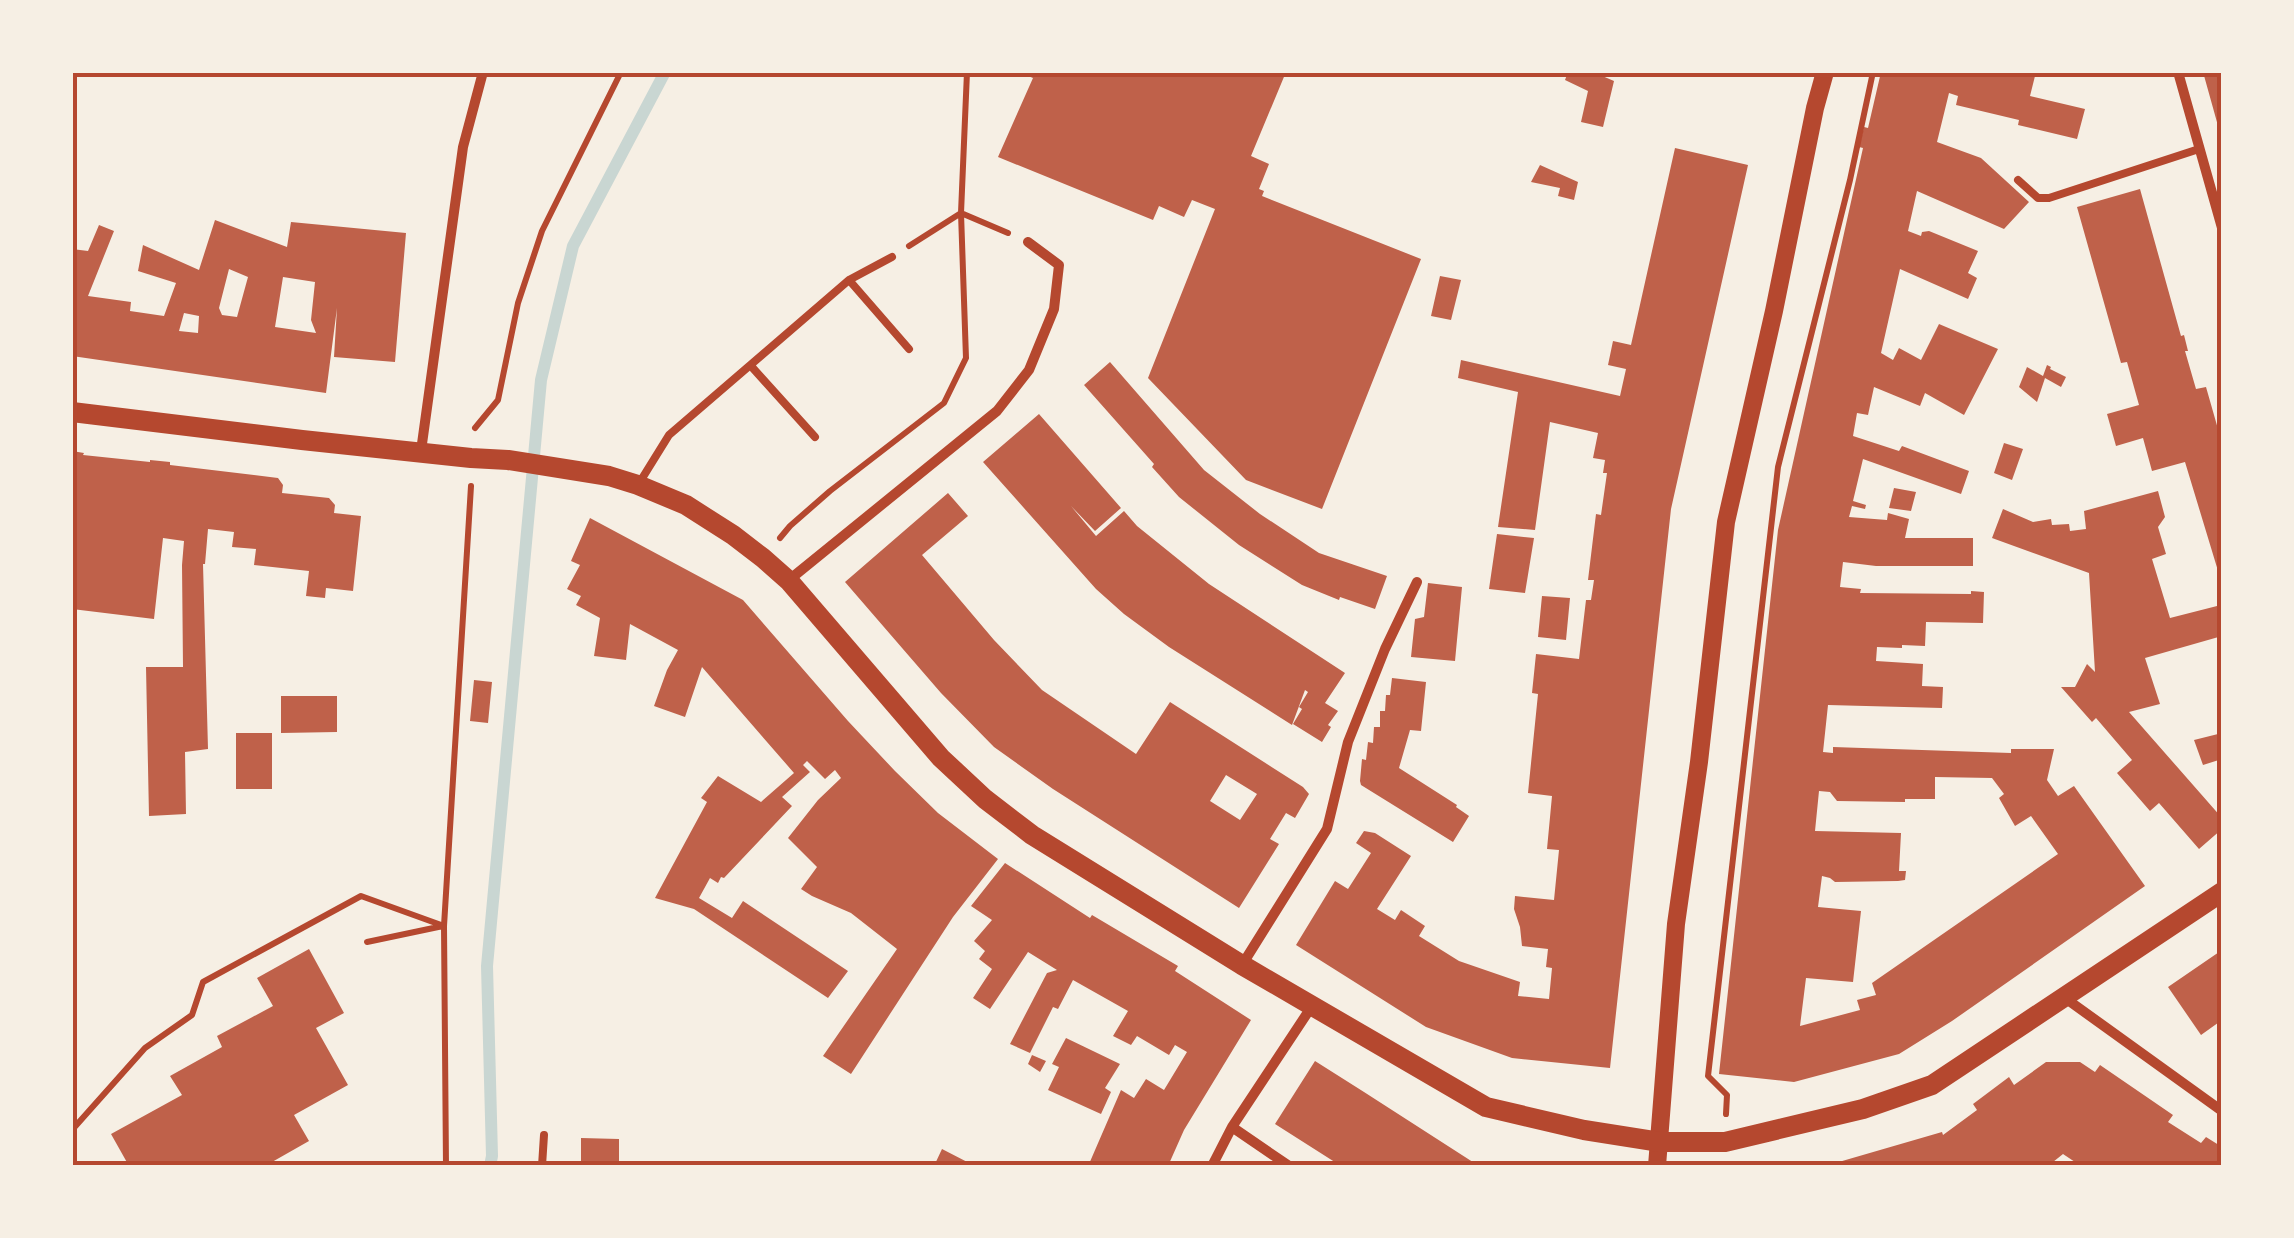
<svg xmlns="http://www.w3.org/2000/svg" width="2294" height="1238" font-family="Barlow,sans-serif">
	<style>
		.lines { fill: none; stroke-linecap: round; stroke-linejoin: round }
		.stream { stroke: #c9d6d2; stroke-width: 12 }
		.building { fill: #bf614a; fill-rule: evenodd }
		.path { stroke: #b5482f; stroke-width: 6 }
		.service { stroke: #b5482f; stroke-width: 8 }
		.minor { stroke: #b5482f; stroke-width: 10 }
		.tertiary { stroke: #b5482f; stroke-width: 18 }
		.secondary { stroke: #b5482f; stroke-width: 20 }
		.neatline { fill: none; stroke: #b5482f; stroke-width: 4 }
	</style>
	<rect width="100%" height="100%" fill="#f6efe4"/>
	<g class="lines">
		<path class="stream" d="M490 1166 492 1156 487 966 541 380 573 246 665 72"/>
	</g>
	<path class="building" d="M1019 72H1286L1251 156 1269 164 1259 189 1264 191 1262 196 1421 259 1322 509 1246 480 1148 378 1215 209 1192 200 1184 217 1159 206 1153 220 998 157 1033 78Z
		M1568 72H1593L1614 81 1603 127 1581 122 1588 91 1565 80Z
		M1881 72H2036L2030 96 2085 109 2077 139 2018 125 2019 120 1956 105 1958 96 1949 93 1937 142 1981 158 2029 202 2004 229 1917 191 1908 231 1921 236 1922 232 1929 231 1978 251 1968 273 1977 278 1968 299 1900 269 1881 353 1893 360 1899 348 1921 360 1939 324 1998 349 1964 415 1925 393 1920 406 1874 387 1868 415 1857 413 1853 436 1899 451 1902 446 1969 471 1961 494 1863 459 1853 501 1866 505 1865 509 1852 506 1849 517 1887 520 1888 513 1909 519 1905 538H1973V566H1876L1843 562 1840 587 1861 589 1860 593 1971 594V591L1984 592 1983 623 1926 622 1925 646 1902 645V648L1877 647 1876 661 1923 664 1922 686 1943 687 1942 708 1828 705 1823 752 1833 753V747L2011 753V749H2054L2047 780 2058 796 2074 786 2145 886 1952 1021 1899 1054 1794 1082 1719 1074 1778 530 1863 148 1859 147 1864 127 1868 128ZM1935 777 1992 778 2004 794 1999 798 2015 826 2031 816 2058 854 1872 983 1876 995 1857 1000 1860 1010 1800 1026 1806 978 1853 982 1861 911 1818 907 1822 876 1830 878 1835 882 1898 881 1905 880 1906 871H1899L1901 833 1815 831 1819 791 1830 792 1837 801 1905 802V799H1935Z
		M2203 72H2222V133H2220Z
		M1675 148 1748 165 1671 509 1610 1068 1512 1058 1426 1027 1296 945 1335 881 1348 889 1371 853 1356 843 1364 831 1375 833 1411 856 1377 909 1395 920 1401 910 1425 926 1419 936 1459 961 1520 982 1518 996 1549 999 1552 968 1546 967 1548 949 1522 946 1520 927 1514 909 1515 896 1554 900 1559 850 1547 849 1552 796 1528 793 1538 694 1532 693 1536 654 1579 659 1586 600H1591L1594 580H1588L1596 514 1601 515 1607 473H1603L1605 460 1593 458 1598 433 1550 422 1535 530 1498 527 1518 392 1458 378 1461 360 1620 396 1626 369 1608 365 1613 341 1631 345Z
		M1540 165 1578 182 1574 200 1558 196 1560 188 1531 182Z
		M2140 189 2181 336 2184 335 2188 351H2185L2196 389 2206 387 2222 443V584L2185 462 2152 471 2143 438 2116 446 2107 414 2139 405 2127 362 2121 363 2077 207Z
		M215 220 287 247 291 222 406 233 395 362 334 357 337 308 326 393 72 356V249L88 251 99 225 114 231 88 296 131 302 130 311 164 316 176 283 138 271 143 245 199 270ZM229 269 248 277 237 317 222 315 219 308ZM283 277 315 282 311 320 316 333 275 327ZM184 313 199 316 198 333 179 331Z
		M1440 276 1461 280 1451 320 1431 316Z
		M1110 362 1204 470 1260 514 1319 553 1387 576 1375 609 1340 597 1339 600 1302 585 1239 545 1179 497 1152 467 1154 464 1084 385Z
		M2047 365 2051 367 2050 369 2066 377 2061 387 2045 378 2037 402 2019 387 2027 367 2043 376Z
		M1039 414 1121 508 1095 531 1071 506 1096 536 1124 511 1137 526 1209 584 1345 673 1325 703 1338 711 1328 725 1331 727 1322 742 1293 724 1302 709 1299 707 1308 692 1305 690 1292 725 1169 647 1124 614 1096 589 983 462Z
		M2004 443 2023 449 2012 480 1994 473Z
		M72 451 84 453 83 455 150 462V460L170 462V465L278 478 283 485 282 493 329 498 335 505 334 513 361 516 353 591 326 588 325 598 306 596 309 571 254 565 256 549 232 547 234 532 208 529 205 564H203L208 749 185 752 186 814 149 816 146 667H183L182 565 184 541 163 538 154 619 72 609Z
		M1894 488 1916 492 1911 511 1889 508Z
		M2158 491 2165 517 2158 527 2166 554 2152 559 2170 618 2217 606 2218 611 2222 610V636L2145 658 2160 704 2129 712 2222 818V829L2199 849 2159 803 2150 811 2117 773 2132 760 2096 718 2092 722 2061 687H2075L2087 664 2095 672 2089 573 1992 538 2003 509 2033 522 2051 519 2052 525 2069 524 2070 531 2086 529 2084 511Z
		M948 493 968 516 922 555 994 640 1042 690 1136 754 1170 702 1303 787 1309 794 1295 818 1286 813 1270 839 1279 844 1239 908 1053 789 994 747 941 693 845 582ZM1226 775 1257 794 1240 820 1210 801Z
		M590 518 743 600 848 721 895 771 938 813 998 859 953 917 851 1074 823 1056 897 949 851 913 812 896 801 889 817 867 788 838 818 800 841 778 835 770 825 779 807 761 803 765 810 772 782 797 792 806 724 878 721 877 718 883 710 878 699 898 732 918 743 901 848 971 828 998 694 909 655 898 707 802 701 798 718 776 761 802 794 773 702 667 685 717 654 706 667 670 678 650 630 624 626 660 594 656 600 618 576 605 581 596 567 589 580 565 571 561Z
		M1497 534 1534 538 1525 593 1489 589Z
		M1428 583 1462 587 1455 661 1411 657 1415 619 1424 617Z
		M1542 596 1570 598 1566 640 1538 637Z
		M1392 678 1426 682 1421 731 1410 730 1399 768 1457 805 1456 807 1469 816 1453 842 1361 785 1360 781 1362 759 1366 760 1368 742 1373 743 1374 727H1380V711H1385L1386 695H1390Z
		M474 680 492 682 488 723 470 721Z
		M281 696H337V732L281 733Z
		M236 733H272V789H236Z
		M2222 733V759L2203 765 2194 740Z
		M1005 863 1090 918 1092 915 1178 966 1175 971 1251 1020 1184 1130 1168 1166 1089 1164 1121 1090 1134 1098 1146 1079 1164 1090 1187 1052 1175 1045 1169 1055 1137 1036 1131 1045 1113 1036 1128 1011 1073 980 1058 1009 1053 1007 1030 1053 1010 1044 1047 973 1057 970 1028 952 990 1009 973 998 992 969 979 959 985 951 974 941 992 920 971 906Z
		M309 949 344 1013 316 1028 348 1085 294 1115 309 1141 265 1166H129L111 1134 182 1095 170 1076 222 1047 217 1036 273 1006 257 978Z
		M2222 950V1020L2201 1035 2168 987Z
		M1066 1038 1120 1064 1105 1088 1111 1092 1101 1114 1048 1090 1059 1067 1052 1064Z
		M1032 1055 1046 1061 1040 1072 1028 1064Z
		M1315 1061 1364 1092 1479 1166H1341L1275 1124Z
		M2046 1062H2080L2095 1072 2100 1065 2173 1115 2168 1122 2201 1143 2206 1137 2222 1147V1166H2081L2063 1154 2048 1166H1825L1942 1132 1943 1135 1977 1110 1973 1104 2009 1077 2014 1085Z
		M581 1138 619 1139V1166H581Z
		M942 1149 975 1166H934Z"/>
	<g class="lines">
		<path class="path" d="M909 246 961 213 1008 233
			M475 428 498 400 518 303 542 231 621 72
			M780 538 790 526 830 491 944 403 966 358 961 213 967 72
			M367 942 443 926
			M1726 1114 1727 1095 1708 1076 1778 467 1850 180 1873 72
			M72 1130 145 1048 192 1015 203 982 361 896 444 926
			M446 1166 444 926 471 486"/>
		<path class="service" d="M2018 180 2038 198H2049L2199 149
			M849 280 909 349
			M751 366 815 437
			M638 485 669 435 849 280 892 257
			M542 1166 544 1135"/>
		<path class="minor" d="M2178 72 2222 228
			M421 451 463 147 483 72
			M789 580 997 411 1029 370 1054 309 1059 265 1028 242
			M1242 965 1327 829 1348 742 1385 649 1417 582
			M2065 998 2222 1111
			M1232 1127 1289 1166
			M1212 1166 1232 1127 1312 1006"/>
		<path class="tertiary" d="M1657 1166 1676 924 1699 762 1726 522 1774 311 1815 108 1825 72"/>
		<path class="secondary" d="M72 412 302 440 471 458 508 460 609 476 638 485 686 505 733 535 763 558 789 581 941 758 985 799 1032 835 1242 965 1486 1107 1584 1130 1660 1142H1725L1863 1109 1932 1085 2222 892"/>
	</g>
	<rect width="2294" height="1238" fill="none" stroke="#f6efe4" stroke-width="150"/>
	<rect x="75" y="75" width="2144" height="1088" class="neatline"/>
</svg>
